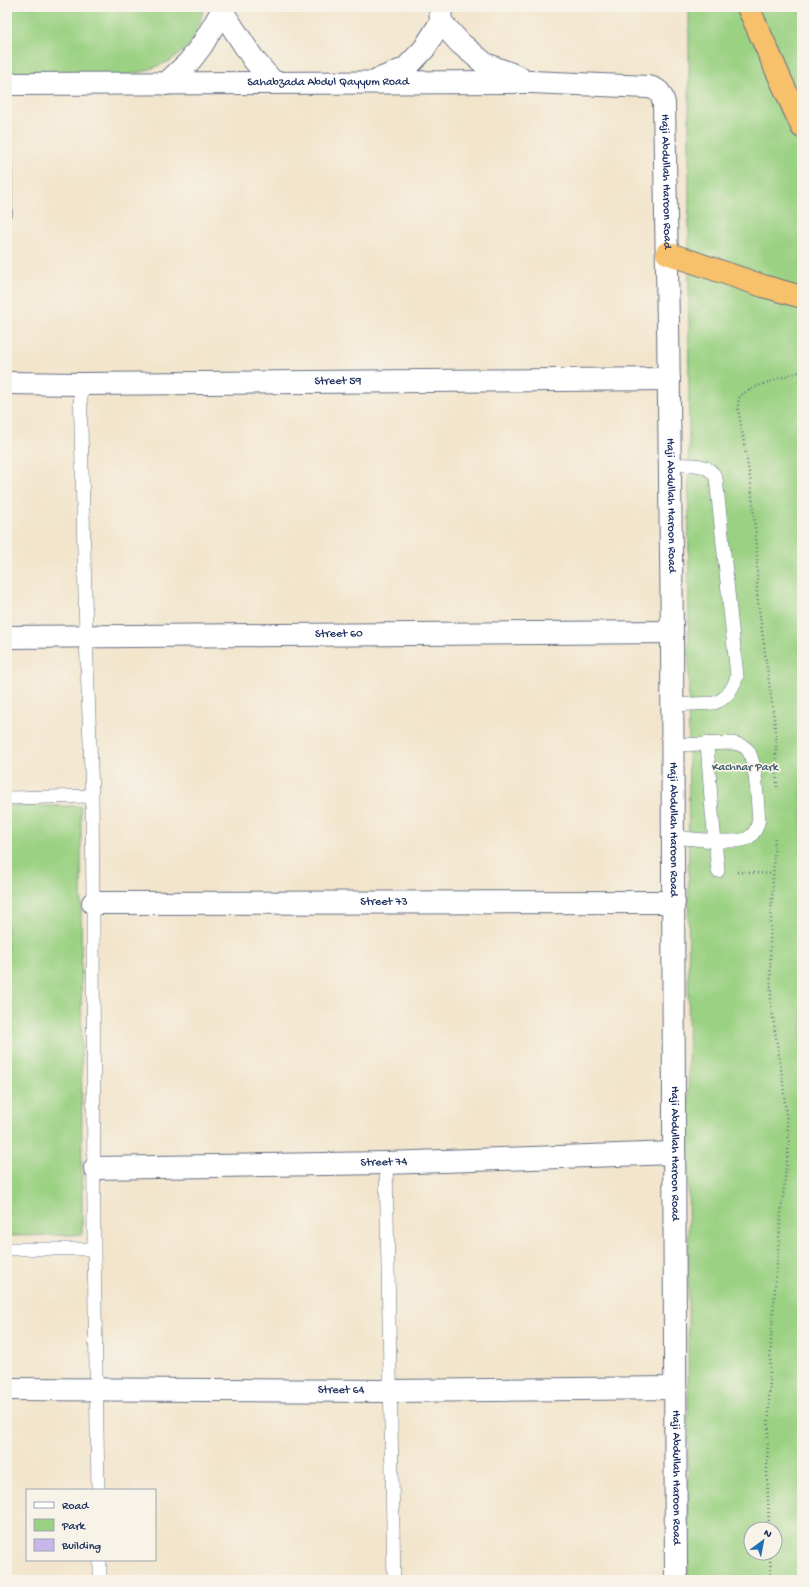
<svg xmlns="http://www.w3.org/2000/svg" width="809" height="1587" font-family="'Gochi Hand',sans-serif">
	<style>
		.green { fill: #9bd183; stroke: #5b8070; fill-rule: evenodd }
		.building { fill: #c9b6eb }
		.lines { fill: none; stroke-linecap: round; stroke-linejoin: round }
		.service-casing { stroke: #666f84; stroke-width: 14 }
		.minor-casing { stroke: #666f84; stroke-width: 24 }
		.tertiary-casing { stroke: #666f84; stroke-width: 24 }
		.trunk-casing { stroke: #666f84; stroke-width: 24 }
		.path { stroke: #666f84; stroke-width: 2.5; stroke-dasharray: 1 3; stroke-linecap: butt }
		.service { stroke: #fff; stroke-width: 13 }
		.minor { stroke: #fff; stroke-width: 22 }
		.tertiary { stroke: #fff; stroke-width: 22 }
		.trunk { stroke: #f7c06b; stroke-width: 22 }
		.labels { text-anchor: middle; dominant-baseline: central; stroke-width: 3.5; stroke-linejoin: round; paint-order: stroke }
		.street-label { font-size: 12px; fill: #1b2f5e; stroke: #f7f3e8 }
		.park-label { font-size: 12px; fill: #3b5867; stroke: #f7f3e8 }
	</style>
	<rect width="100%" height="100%" fill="#f7f3e8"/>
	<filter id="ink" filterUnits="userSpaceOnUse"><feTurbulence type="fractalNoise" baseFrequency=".025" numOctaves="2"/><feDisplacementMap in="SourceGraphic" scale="8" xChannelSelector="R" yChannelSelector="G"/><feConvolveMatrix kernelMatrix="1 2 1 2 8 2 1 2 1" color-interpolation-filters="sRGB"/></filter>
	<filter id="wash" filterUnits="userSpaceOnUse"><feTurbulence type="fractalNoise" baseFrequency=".012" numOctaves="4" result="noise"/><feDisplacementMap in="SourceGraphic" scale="16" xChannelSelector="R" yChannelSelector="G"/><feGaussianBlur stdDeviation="0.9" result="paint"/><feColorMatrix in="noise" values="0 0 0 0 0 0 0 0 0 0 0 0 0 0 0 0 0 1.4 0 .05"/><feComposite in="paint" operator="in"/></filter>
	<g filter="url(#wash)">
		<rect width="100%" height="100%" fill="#f2e5cc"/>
		<path class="green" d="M7 7H204L197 33 187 48 170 61 145 71 120 77 7 75Z
			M689 7H802V1580H688ZM751 1529H775V1553H751Z
			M7 806H81L82 1235 7 1236Z"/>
		<g id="blocks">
			<path class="building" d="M7 163H12V216H7Z"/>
		</g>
	</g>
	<g filter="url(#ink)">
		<use href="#blocks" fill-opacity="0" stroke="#666f84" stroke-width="1"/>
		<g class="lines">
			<defs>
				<path id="service" d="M80 384 86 636 92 796 93 903 94 1249 98 1490
					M670 465C687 465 708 461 716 478L737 676C733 689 727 699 714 703L672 705
					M707 743 712 812 718 871
					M672 745 733 743C738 744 743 745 747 749 757 761 757 804 759 820 757 827 755 834 748 838 736 845 688 838 673 837
					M7 798 92 796
					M386 1163 394 1580
					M7 1249H94
					M100 1560V1580"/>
				<g id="minor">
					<path id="s1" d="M7 383 80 384 669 379"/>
					<path id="s2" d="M7 637 672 632"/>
					<path id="s3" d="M93 903 674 902"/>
					<path id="s4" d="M95 1168 386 1163 674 1153"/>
					<path id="s5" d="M7 1389 391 1391 674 1388"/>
				</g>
				<g id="tertiary">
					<path d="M222 7V11L254 60 274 83"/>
					<path d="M440 7 441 22 460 43 485 64 519 77"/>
					<path d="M380 79 405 69 424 49 441 22"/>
					<path id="s6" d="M7 84 531 82 648 87C659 89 661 93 664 103L668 325 672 632 676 1580"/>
					<path d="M166 84 189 62 202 45 222 11"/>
				</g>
				<path id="trunk" d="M748 7 802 127
					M667 253 763 286 802 297"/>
			</defs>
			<use href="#service" class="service-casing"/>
			<use href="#minor" class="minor-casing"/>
			<use href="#tertiary" class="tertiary-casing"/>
			<use href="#trunk" class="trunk-casing"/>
			<path class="path" d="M802 475V483
				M777 787 776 767V733L757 595V549L751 484 738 408C738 405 738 401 739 398 744 388 790 375 802 371
				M737 872 773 874
				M769 1529 767 1468 771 1339 781 1213 789 1143 782 1075 771 1005 770 941 775 836
				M770 1553 771 1580"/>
			<use href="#service" class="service"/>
			<use href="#minor" class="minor"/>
			<use href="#tertiary" class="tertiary"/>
			<use href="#trunk" class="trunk"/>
		</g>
	</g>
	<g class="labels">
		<g class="street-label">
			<text stroke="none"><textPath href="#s6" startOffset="321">Sahabzada Abdul Qayyum Road</textPath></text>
			<text stroke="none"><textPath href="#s6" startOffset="744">Haji Abdullah Haroon Road</textPath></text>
			<text stroke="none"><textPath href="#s1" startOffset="331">Street 59</textPath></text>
			<text stroke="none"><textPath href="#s6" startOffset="1068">Haji Abdullah Haroon Road</textPath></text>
			<text stroke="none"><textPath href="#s2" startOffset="332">Street 60</textPath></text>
			<text stroke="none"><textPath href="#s6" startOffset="1392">Haji Abdullah Haroon Road</textPath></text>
			<text stroke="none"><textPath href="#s3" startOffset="291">Street 73</textPath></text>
			<text stroke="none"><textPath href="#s6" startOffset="1716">Haji Abdullah Haroon Road</textPath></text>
			<text stroke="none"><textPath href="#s4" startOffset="289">Street 74</textPath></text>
			<text stroke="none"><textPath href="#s5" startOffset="334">Street 64</textPath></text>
			<text stroke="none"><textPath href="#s6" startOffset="2040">Haji Abdullah Haroon Road</textPath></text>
		</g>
		<g class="park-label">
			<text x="745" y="768">Kachnar Park</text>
		</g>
	</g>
	<rect width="809" height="1587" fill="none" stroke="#f7f3e8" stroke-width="24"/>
	<rect x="26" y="1489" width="130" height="72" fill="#f7f3e8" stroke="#9fa5b1"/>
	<rect x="34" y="1502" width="20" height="6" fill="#ffffff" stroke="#9fa5b1"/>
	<text x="62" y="1509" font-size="12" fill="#1b2f5e">Road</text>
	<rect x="34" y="1519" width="20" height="12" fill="#9bd183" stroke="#9fa5b1"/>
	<text x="62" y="1529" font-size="12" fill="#1b2f5e">Park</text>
	<rect x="34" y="1539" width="20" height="12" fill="#c9b6eb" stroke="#9fa5b1"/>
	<text x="62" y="1549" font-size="12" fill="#1b2f5e">Building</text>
	<g transform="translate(763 1541) rotate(32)"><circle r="19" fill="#f7f3e8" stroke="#9fa5b1"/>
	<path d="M0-3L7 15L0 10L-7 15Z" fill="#1f6fb2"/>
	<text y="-6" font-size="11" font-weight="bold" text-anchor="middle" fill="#1b2f5e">N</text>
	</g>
</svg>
